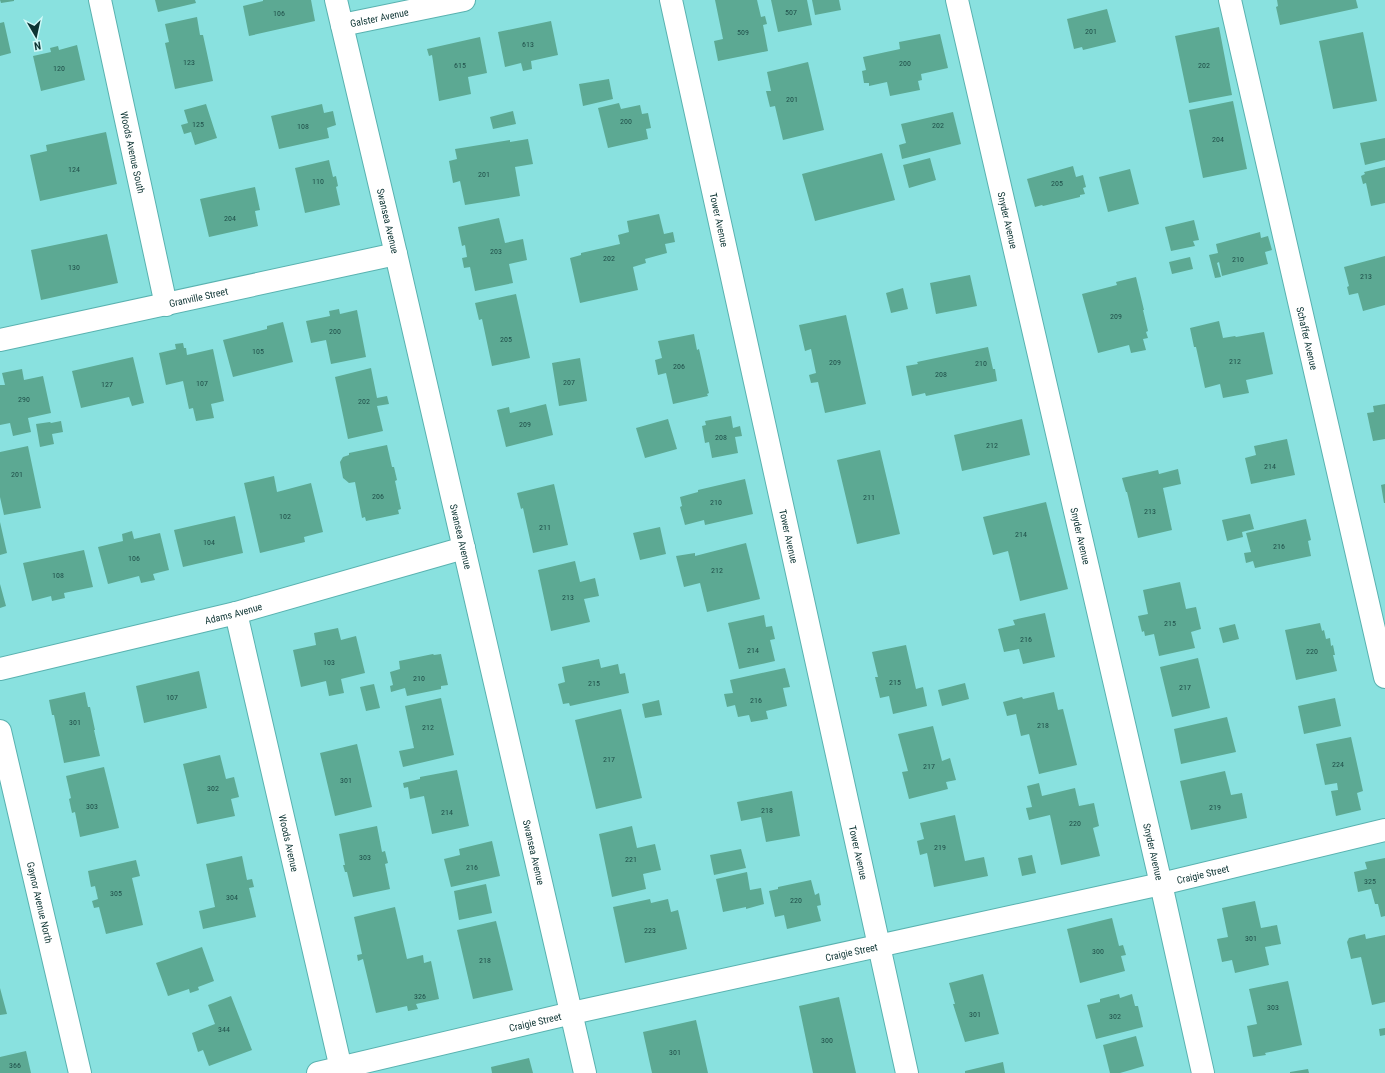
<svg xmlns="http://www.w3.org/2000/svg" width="1385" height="1073" font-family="'Roboto Condensed',sans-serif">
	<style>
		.building { fill: #5ca993 }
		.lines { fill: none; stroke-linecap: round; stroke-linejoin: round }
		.street-casing { stroke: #59b2b0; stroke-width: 24 }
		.street { stroke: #fff; stroke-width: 22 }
		.labels { text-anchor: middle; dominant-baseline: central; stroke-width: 4; stroke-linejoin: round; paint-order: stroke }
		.number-label { font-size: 8px; fill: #21514b }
		.street-label { font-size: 10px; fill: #0d3433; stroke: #d0f9f8 }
	</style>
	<rect width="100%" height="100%" fill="#89e1df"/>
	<path class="building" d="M0 0H14V1L1 3Z
		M155 0H195L196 3 158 12Z
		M263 0H311L315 21 249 36 243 6 263 1Z
		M715 0H757L761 17 765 16 767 24 763 25 768 51 718 61 714 41 723 39Z
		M771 0H807L812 25 778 32Z
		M812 0H839L841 10 815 15Z
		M1277 0H1356L1358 8 1280 25 1276 7 1278 6Z
		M1107 9 1116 42 1083 50 1082 47 1074 49 1067 19Z
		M197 17 200 35H203L213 81 175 89 165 43 169 42 165 24Z
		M551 21 558 55 531 61 532 69 523 71 521 63 505 67 498 32Z
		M4 22 11 53 0 56V23Z
		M1219 27 1232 95 1189 103 1175 36Z
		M1363 32 1377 101 1333 109 1319 41Z
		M940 34 948 68 921 74 922 80 918 81 920 90 890 96 887 82 869 86V83H864L862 71 866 70 863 57 900 49 899 42Z
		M480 37 487 73 468 77 471 94 439 101 432 55 429 56 427 49Z
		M77 45 85 80 41 91 33 56 51 52 50 48 58 46 59 50Z
		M808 62 824 130 783 140 775 106 770 107 766 91H771L767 72Z
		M609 79 613 99 583 106 579 84Z
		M1233 101 1247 169 1203 178 1189 110Z
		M619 103 621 109 640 105 642 114 648 113 651 128 646 129 648 139 608 148 598 108Z
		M206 104 217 138 195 145 191 132 184 134 181 125 188 123 184 110Z
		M322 104 324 113 333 111 336 125 327 128 329 138 279 149 271 116Z
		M513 111 516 124 493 129 490 117Z
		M953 112 961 144 902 159 899 145 906 143 901 124Z
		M106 132 117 184 40 201 30 155 47 151 46 145Z
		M1385 138V160L1365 165 1360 143Z
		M528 139 533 164 515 167 520 196 465 205 460 181 453 183 449 161 457 159 455 149 510 140V142Z
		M882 153 895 200 815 221 802 174Z
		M930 158 936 180 909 188 903 165Z
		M329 160 333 177 336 176 338 186 336 187 340 205 305 213 295 168Z
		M1073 166 1076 177 1083 175 1086 187 1083 188 1085 194 1080 195V197L1043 206 1042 205 1035 207 1027 179Z
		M1385 167V203L1371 206 1366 183 1363 184 1361 176 1365 174 1364 172Z
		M1130 169 1139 204 1108 212 1099 177Z
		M255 187 260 210 255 211 258 226 209 237 200 199Z
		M659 214 664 234 673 232 675 242 665 244 667 253 645 259 646 263 633 267 638 290 580 303 570 258 581 255V253L620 244 618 235 629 232 627 221Z
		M499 218 505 243 523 239 527 260 509 264 513 283 475 291 470 267 464 268 462 258 467 257 465 245 462 246 458 227Z
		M1194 220 1199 240 1193 241 1195 246 1171 251 1165 227Z
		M1260 232 1261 238 1268 236 1272 250 1265 252 1268 264 1222 276 1219 262 1217 263 1221 277 1215 278 1209 255 1218 253 1216 244Z
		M107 234 118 283 41 300 31 250Z
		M1385 256V305L1363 311 1358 293 1349 295 1347 287 1349 286 1344 267Z
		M1190 257 1193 269 1172 274 1169 262Z
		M970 275 977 306 936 314 930 283Z
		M1136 277 1144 310H1143L1148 331 1146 332 1148 338 1143 339 1146 350 1131 353 1129 345 1098 353 1082 294 1117 285 1116 282Z
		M903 288 908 309 891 313 886 293Z
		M516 294 530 358 492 366 482 319 479 320 475 303Z
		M339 309 340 314 357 310 366 357 331 364 326 340 311 343 306 321 330 316 329 311Z
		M846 315 866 404 825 413 818 382 811 383 809 375 816 373 811 349 805 351 799 325Z
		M1219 321 1223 338 1235 336 1236 337 1264 332 1273 374 1246 380 1249 393 1223 398 1220 384 1205 388 1196 347H1194L1190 328Z
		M283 322 293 362 233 377 223 340 267 329V326Z
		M694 334 697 350 699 349 709 393 707 394 708 396 673 404 666 373 658 375 655 360 662 358 658 341Z
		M183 343 184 348H186L187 355 213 349 224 401 211 404 214 418 196 421 193 408 189 409 183 381 166 385 159 353 176 349 175 344Z
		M988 347 993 369H995L997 381 926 396 925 393 912 396 906 366 918 364 917 362Z
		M133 357 144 403 132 406 129 397 81 408 72 371Z
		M580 358 587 401 559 406 552 363Z
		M371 368 377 398 387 396 389 404 377 406 383 431 348 439 335 377Z
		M22 369 24 380 43 376 51 413 28 418 31 432 13 436 10 423 0 425V385H5L2 373Z
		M546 404 553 435 506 447 497 410 509 407 510 413Z
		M1385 404V439L1373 441 1367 413 1374 412 1373 406Z
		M731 416 733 428 740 426 742 436 735 437 738 453 712 458 709 442 705 443 702 426 706 425 705 421Z
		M668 419 677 449 645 458 636 428Z
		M1022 419 1030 455 962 471 954 435Z
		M61 421 63 432 52 434 54 444 40 447 36 424 50 422 51 423Z
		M1287 439 1295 475 1251 484 1245 458 1256 455 1254 446Z
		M387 445 392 467H394L397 480 395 481 401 509 398 510 399 514 366 521 365 517 362 518 355 482 349 483 343 478 340 462 343 457 349 455V453Z
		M28 446 41 508 4 515 0 497V452Z
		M880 450 900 534 857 544 837 460Z
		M1178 469 1181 484 1163 488 1172 530 1138 538 1127 492H1126L1122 478 1158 470 1159 474Z
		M274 476 277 492 311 483 323 532 304 537 305 542 260 553 244 483Z
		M745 479 753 514 705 525 704 520 685 525 680 507 682 506 680 497 698 492V490Z
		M554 484 568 545 533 553 523 508 521 509 517 493Z
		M1385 484V503H1384L1381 485Z
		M1046 502 1068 589 1020 601 1008 551 993 555 983 517Z
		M1250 514 1254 529 1242 532 1243 537 1227 541 1222 520Z
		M235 516 243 553 183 567 174 530Z
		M1306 519 1311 540 1308 541 1311 556 1255 568 1253 561 1246 563 1244 553 1251 552 1246 533Z
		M0 522 7 553 0 555Z
		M660 527 666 554 640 560 633 533Z
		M132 531 134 539 160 533 169 570 153 574 155 580 141 583 139 576 108 584 98 547 123 541 122 534Z
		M746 543 760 599 707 612 700 583 684 587 676 556 695 553V556Z
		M84 550 93 587 64 593 65 598 52 601 51 596 32 601 23 563Z
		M575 561 580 582 595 578 599 596 584 599 590 622 551 631 538 570Z
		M1180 582 1186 609 1196 607 1201 629 1191 632 1195 648 1159 656 1154 634 1145 636 1144 631 1142 632 1138 616 1148 614 1143 590Z
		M0 584 6 606 0 608Z
		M1045 613 1055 657 1023 664 1019 649 1004 652 998 629 1015 625 1013 620Z
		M764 615 766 627 772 626 775 639 770 640 775 661 739 669 728 623Z
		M1320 623 1322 631 1324 630 1326 639 1330 638 1331 646 1333 645 1335 655H1333L1337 671 1296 680 1285 630Z
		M1235 624 1239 639 1223 643 1219 628Z
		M338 628 341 640 356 636 365 673 341 679 344 693 329 696 326 681 301 687 293 650 316 645 314 633Z
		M906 645 916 689 923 687 927 706 893 714 889 696 880 698 875 677H878L872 652Z
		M433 654 434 655 441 654 448 685 441 686V689L407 696 405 688 391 692 390 686 393 685 390 672 400 669 399 661Z
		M1198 658 1210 708 1172 717 1160 667Z
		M599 659 601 668 618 664 620 674 625 673 629 693 570 706 569 703 563 704 558 684 565 682 562 667Z
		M785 668 790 687 783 688 787 706 766 711 768 719 751 722 749 715 738 717 735 705 727 707 724 694 733 693 730 680Z
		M199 671 207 708 144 723 136 686Z
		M965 683 969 699 942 706 938 690Z
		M374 684 380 708 366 711 360 687Z
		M85 692 88 707H90L95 730H94L100 756 64 763 54 715H52L49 700Z
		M1054 692 1058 710 1063 709 1077 765 1039 774 1029 734 1021 736 1016 714 1007 716 1003 702 1022 697 1023 699Z
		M441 698 454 755 403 767 399 751 414 748 405 706Z
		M1335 698 1341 726 1304 734 1298 706Z
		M659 700 662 715 645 718 642 704Z
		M621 709 642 798 596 809 575 720Z
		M1227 717 1236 752 1181 764 1174 729Z
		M933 726 942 761 950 758 956 780 946 782 948 789 909 799 902 772 908 771 898 734Z
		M1351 737 1363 791 1357 793 1361 810 1336 816 1331 791 1338 790 1337 783 1325 785 1316 744Z
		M357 744 372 807 335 816 320 753Z
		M220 755 226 779 234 777 239 797 231 799 235 816 197 824 183 764Z
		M104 767 119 828 80 837 75 812 72 813 69 799 71 798 66 776Z
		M457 770 469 826 432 834 424 796 410 799 408 787 404 788 403 783 420 779V777Z
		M1225 771 1231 795 1242 793 1247 818 1191 830 1180 781Z
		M1039 783 1042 796 1075 788 1079 806 1094 803 1099 826 1093 828 1100 856 1061 865 1050 815 1029 820 1026 808 1032 807 1027 786Z
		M792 791 800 836 766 842 761 817 741 821 737 802Z
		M955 815 965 861 984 857 988 876 934 887 927 853 920 855 917 841 924 839 920 823Z
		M377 826 382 852 385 851 388 863 385 864 390 889 353 897 347 872H345L343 865H345L339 834Z
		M632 826 637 848 655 844 661 870 643 874 646 889 612 897 599 834Z
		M492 841 500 876 451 887 444 859 460 855 459 849Z
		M741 849 746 868 714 875 710 855Z
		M1032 855 1036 873 1022 876 1018 858Z
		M242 856 247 880 252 879 254 887 249 888 256 917 203 929 199 911 215 907 206 864Z
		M1385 858V916L1381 917 1378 904H1375L1371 889 1358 892 1354 872 1367 869 1365 862Z
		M136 860 140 876 132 878 143 925 106 934 99 907 94 908 92 901 98 899 95 886 91 887 88 871Z
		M747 872 750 890 761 888 764 904 746 909V907L723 912 716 879Z
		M811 880 815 895 819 893 821 905 817 906 821 921 787 929 784 915 775 917 769 891 778 889V887Z
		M486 884 492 913 459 920 454 891Z
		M650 899 651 903 668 899 671 912 678 910 687 949 625 963 613 907Z
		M1255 901 1261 928 1277 925 1281 944 1265 947 1269 965 1235 973 1232 960 1222 962 1217 939 1228 937 1222 908Z
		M395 907 407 959 423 955 424 963 431 961 439 999 416 1004 418 1009 408 1011 407 1006 376 1013 363 959 358 961 357 955 362 954 354 917Z
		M1112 918 1119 946 1123 945 1126 955 1121 956 1125 971 1080 983 1067 929Z
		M496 921 513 990 473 999 457 930Z
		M1365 934 1366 939 1385 935V1002L1372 1005 1361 957 1351 959 1347 942 1349 938Z
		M202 947 214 981 198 987 199 990 190 993 189 989 168 996 156 963Z
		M983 974 999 1034 965 1042 953 1004H955L949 983Z
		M1288 981 1302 1045 1265 1053 1266 1055 1253 1057 1247 1026 1257 1024 1249 989Z
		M0 988 7 1014 0 1015Z
		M1119 994 1120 998 1132 994 1135 1006H1138L1143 1027 1096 1039 1087 1005 1100 1002V999Z
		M231 996 252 1050 209 1066 203 1050 198 1052 192 1033 215 1024 208 1005Z
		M839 997 856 1073H813L799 1006Z
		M696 1020 708 1073H652L643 1032Z
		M1385 1028V1035L1380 1036 1379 1029Z
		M1136 1036 1144 1066 1120 1073H1110L1103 1045Z
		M26 1051 31 1073H0V1057Z
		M529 1058 533 1073H492L491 1067Z
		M1003 1062 1005 1073H965V1071Z
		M1308 1069 1309 1073H1290V1072Z"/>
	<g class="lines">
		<defs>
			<g id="street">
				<path id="s1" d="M100 0 166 305"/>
				<path id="s2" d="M336 0 396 254 585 1073"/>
				<path id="s3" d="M671 0 907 1073"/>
				<path id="s4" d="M957 0 1161 884 1203 1073"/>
				<path id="s5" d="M1230 0 1385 677"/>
				<path id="s6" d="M342 25 464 0"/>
				<path id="s7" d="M0 340 396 254"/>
				<path id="s8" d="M236 613 342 1073"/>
				<path id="s9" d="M0 669 236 613 464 548"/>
				<path id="s10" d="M0 731 80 1073"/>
				<path id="s11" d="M318 1073 572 1013 1161 884 1385 830"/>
			</g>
		</defs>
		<use href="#street" class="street-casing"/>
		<use href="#street" class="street"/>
	</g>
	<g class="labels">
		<g class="number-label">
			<text x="791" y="12">507</text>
			<text x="279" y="13">106</text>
			<text x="1091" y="31">201</text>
			<text x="743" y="32">509</text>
			<text x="528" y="44">613</text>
			<text x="189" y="62">123</text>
			<text x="905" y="63">200</text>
			<text x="460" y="65">615</text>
			<text x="1204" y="65">202</text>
			<text x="59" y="68">120</text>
			<text x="792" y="99">201</text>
			<text x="626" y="121">200</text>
			<text x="198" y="124">125</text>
			<text x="938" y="125">202</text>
			<text x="303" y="126">108</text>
			<text x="1218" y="139">204</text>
			<text x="74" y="169">124</text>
			<text x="484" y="174">201</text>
			<text x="318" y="181">110</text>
			<text x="1057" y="183">205</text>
			<text x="230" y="218">204</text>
			<text x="496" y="251">203</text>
			<text x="609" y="258">202</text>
			<text x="1238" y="259">210</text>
			<text x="74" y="267">130</text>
			<text x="1366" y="276">213</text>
			<text x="1116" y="316">209</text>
			<text x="335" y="331">200</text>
			<text x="506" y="339">205</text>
			<text x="258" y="351">105</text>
			<text x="1235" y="361">212</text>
			<text x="835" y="362">209</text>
			<text x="981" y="363">210</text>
			<text x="679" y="366">206</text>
			<text x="941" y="374">208</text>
			<text x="569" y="382">207</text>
			<text x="202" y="383">107</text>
			<text x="107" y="384">127</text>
			<text x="24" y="399">290</text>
			<text x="364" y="401">202</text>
			<text x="525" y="424">209</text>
			<text x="721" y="437">208</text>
			<text x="992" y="445">212</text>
			<text x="1270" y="466">214</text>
			<text x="17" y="474">201</text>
			<text x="378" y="496">206</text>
			<text x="869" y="497">211</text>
			<text x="716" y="502">210</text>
			<text x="1150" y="511">213</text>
			<text x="285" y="516">102</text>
			<text x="545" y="527">211</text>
			<text x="1021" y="534">214</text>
			<text x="209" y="542">104</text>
			<text x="1279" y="546">216</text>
			<text x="134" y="558">106</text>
			<text x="717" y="570">212</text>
			<text x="58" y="575">108</text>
			<text x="568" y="597">213</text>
			<text x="1170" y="623">215</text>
			<text x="1026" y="639">216</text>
			<text x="753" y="650">214</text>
			<text x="1312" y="651">220</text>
			<text x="329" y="662">103</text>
			<text x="419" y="678">210</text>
			<text x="895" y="682">215</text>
			<text x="594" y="683">215</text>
			<text x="1185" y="687">217</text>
			<text x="172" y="697">107</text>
			<text x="756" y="700">216</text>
			<text x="75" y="722">301</text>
			<text x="1043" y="725">218</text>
			<text x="428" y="727">212</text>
			<text x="609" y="759">217</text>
			<text x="1338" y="764">224</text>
			<text x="929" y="766">217</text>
			<text x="346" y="780">301</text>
			<text x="213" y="788">302</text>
			<text x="92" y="806">303</text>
			<text x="1215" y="807">219</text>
			<text x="767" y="810">218</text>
			<text x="447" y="812">214</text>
			<text x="1075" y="823">220</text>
			<text x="940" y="847">219</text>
			<text x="365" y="857">303</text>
			<text x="631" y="859">221</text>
			<text x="472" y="867">216</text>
			<text x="1370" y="881">325</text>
			<text x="116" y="893">305</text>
			<text x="232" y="897">304</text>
			<text x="796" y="900">220</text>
			<text x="650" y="930">223</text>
			<text x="1251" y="938">301</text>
			<text x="1098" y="951">300</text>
			<text x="485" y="960">218</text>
			<text x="420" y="996">326</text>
			<text x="1273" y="1007">303</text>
			<text x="975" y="1014">301</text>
			<text x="1115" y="1016">302</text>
			<text x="224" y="1029">344</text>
			<text x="827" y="1040">300</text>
			<text x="675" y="1052">301</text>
			<text x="15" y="1065">366</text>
		</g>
		<g class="street-label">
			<text stroke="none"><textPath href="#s6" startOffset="38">Galster Avenue</textPath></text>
			<text stroke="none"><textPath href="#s1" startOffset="156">Woods Avenue South</textPath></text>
			<text stroke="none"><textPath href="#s3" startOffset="225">Tower Avenue</textPath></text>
			<text stroke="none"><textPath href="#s2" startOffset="227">Swansea Avenue</textPath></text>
			<text stroke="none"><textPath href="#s4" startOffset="226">Snyder Avenue</textPath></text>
			<text stroke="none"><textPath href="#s7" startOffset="203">Granville Street</textPath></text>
			<text stroke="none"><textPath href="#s5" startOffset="347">Schaffer Avenue</textPath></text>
			<text stroke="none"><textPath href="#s2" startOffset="551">Swansea Avenue</textPath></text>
			<text stroke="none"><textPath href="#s4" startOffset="550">Snyder Avenue</textPath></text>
			<text stroke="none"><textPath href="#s3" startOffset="549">Tower Avenue</textPath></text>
			<text stroke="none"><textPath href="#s9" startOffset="240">Adams Avenue</textPath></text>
			<text stroke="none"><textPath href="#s8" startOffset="236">Woods Avenue</textPath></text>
			<text stroke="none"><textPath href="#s2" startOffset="875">Swansea Avenue</textPath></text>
			<text stroke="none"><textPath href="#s4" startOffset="874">Snyder Avenue</textPath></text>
			<text stroke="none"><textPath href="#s3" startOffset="873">Tower Avenue</textPath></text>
			<text stroke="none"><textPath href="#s11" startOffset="907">Craigie Street</textPath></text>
			<text stroke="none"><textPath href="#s10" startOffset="176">Gaynor Avenue North</textPath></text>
			<text stroke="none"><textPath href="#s11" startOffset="547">Craigie Street</textPath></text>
			<text stroke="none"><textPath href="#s11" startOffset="223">Craigie Street</textPath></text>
		</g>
	</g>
	<g transform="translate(36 36) rotate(171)" stroke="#d0f9f8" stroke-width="3" paint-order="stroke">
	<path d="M0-3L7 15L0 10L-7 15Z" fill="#0d3433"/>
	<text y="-6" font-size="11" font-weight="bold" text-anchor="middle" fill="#0d3433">N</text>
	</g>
</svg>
